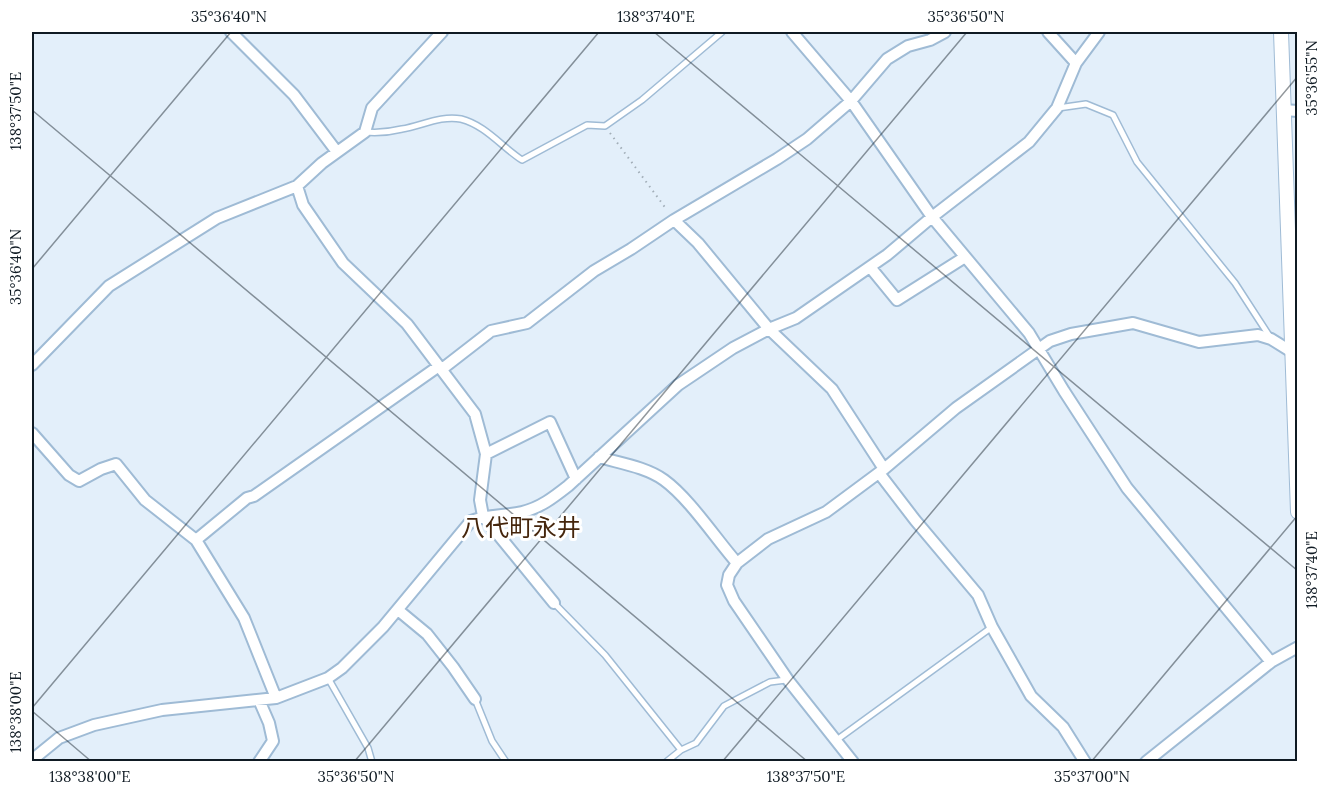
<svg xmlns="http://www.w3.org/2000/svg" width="1329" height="793" font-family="Lora,'Noto Sans JP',serif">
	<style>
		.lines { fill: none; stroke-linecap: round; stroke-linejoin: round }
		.service-casing { stroke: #9fbbd5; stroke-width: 8 }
		.minor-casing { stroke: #9fbbd5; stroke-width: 14 }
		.tertiary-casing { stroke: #9fbbd5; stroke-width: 16 }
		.path { stroke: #a2aeb8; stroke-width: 2; stroke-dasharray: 1.5 4.5; stroke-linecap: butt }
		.service { stroke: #fff; stroke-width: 5 }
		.minor { stroke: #fff; stroke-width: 10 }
		.tertiary { stroke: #fff; stroke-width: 14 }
		.ticks { fill: none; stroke: #0f1a23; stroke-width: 1.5; stroke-opacity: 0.45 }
		.labels { text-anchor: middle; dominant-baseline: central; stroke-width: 6; stroke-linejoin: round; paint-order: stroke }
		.quarter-label { font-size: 24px; fill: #45260d; stroke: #fff }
		.neatline { fill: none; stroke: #0f1a23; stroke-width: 2 }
		.ticks-label { font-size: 15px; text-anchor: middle; fill: #0f1a23 }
	</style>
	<rect width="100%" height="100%" fill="#e3effa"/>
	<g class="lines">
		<defs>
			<path id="service" d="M1058 108 1086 104 1113 115 1137 162 1235 283 1270 337
				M365 132C377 133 390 132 402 129 421 126 441 115 461 119 485 125 502 147 522 160L587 125 605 126 642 100 722 32
				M554 603 605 655 681 750
				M328 678 368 748 372 762
				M475 699 492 741 506 762
				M838 739 992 627
				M666 762 681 750 696 743 724 706 770 682 786 680"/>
			<path id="minor" d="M231 32 294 95 337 152
				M792 32 851 101 932 217 1029 333 1064 391 1127 488 1271 662
				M1048 32 1076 63
				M1283 110 1298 111
				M297 186 303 205 343 263 407 324 475 414 486 454 480 500 483 516 554 603
				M674 220 698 243 769 329 832 389 884 469
				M870 267 897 300 965 257
				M32 365 109 286 217 218 297 186 322 163 365 132 372 108 442 32
				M442 369 491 331 527 323 594 271 631 249 674 220 777 159 807 139 851 101 887 59 908 46 930 40 945 32
				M32 433 69 475 79 481 101 469 116 464 145 500 196 540 244 618 276 698
				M486 454 550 422 576 479
				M599 457C619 463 646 467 664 480 689 498 716 539 737 563
				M879 473 915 520 978 595 992 627 1031 696 1063 727 1085 762
				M196 540 247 498 254 496 439 366
				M398 610 427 634 453 667 475 699
				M259 700 269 723 273 741 259 762
				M32 760 59 738 94 725 162 710 276 698 328 678 342 668 383 627 471 521C488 514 505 516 522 512 540 508 554 497 568 486L678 385 733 348 769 329 796 318 887 255 932 217 1029 142 1057 108 1076 63 1099 32
				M853 762 788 680 734 601 727 585 729 575 737 563 768 539 826 512 884 469 956 408 1050 341 1071 334 1133 323 1199 342 1258 335 1271 339 1292 352 1297 351
				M1146 762 1271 662 1298 647"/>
			<path id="tertiary" d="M1281 32 1298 512"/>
		</defs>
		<use href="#service" class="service-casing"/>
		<use href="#minor" class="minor-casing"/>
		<use href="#tertiary" class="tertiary-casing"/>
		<path class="path" d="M610 133 667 210"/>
		<use href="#service" class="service"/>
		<use href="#minor" class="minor"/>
		<use href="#tertiary" class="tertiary"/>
	</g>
	<path class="ticks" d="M654 32 1298 571M32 110 808 762M32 269 231 32M32 708 599 32M32 711 92 762M354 762 967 32M722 762 1298 76M1091 762 1298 515"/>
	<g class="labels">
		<g class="quarter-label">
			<text x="521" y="527">八代町永井</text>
		</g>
	</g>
	<rect width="1329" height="793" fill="none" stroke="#ffffff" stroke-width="66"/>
	<rect x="33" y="33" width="1263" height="727" class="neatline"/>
	<g class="ticks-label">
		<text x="229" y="22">35°36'40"N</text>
		<text x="656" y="22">138°37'40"E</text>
		<text x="966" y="22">35°36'50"N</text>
		<text transform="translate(1312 78) rotate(-90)" y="5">35°36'55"N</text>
		<text transform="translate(16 111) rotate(-90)" y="5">138°37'50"E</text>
		<text transform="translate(16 267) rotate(-90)" y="5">35°36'40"N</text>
		<text transform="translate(1312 570) rotate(-90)" y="5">138°37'40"E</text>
		<text transform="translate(16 712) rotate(-90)" y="5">138°38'00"E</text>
		<text x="90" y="782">138°38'00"E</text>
		<text x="356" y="782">35°36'50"N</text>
		<text x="806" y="782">138°37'50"E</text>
		<text x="1092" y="782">35°37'00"N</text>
	</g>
</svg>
